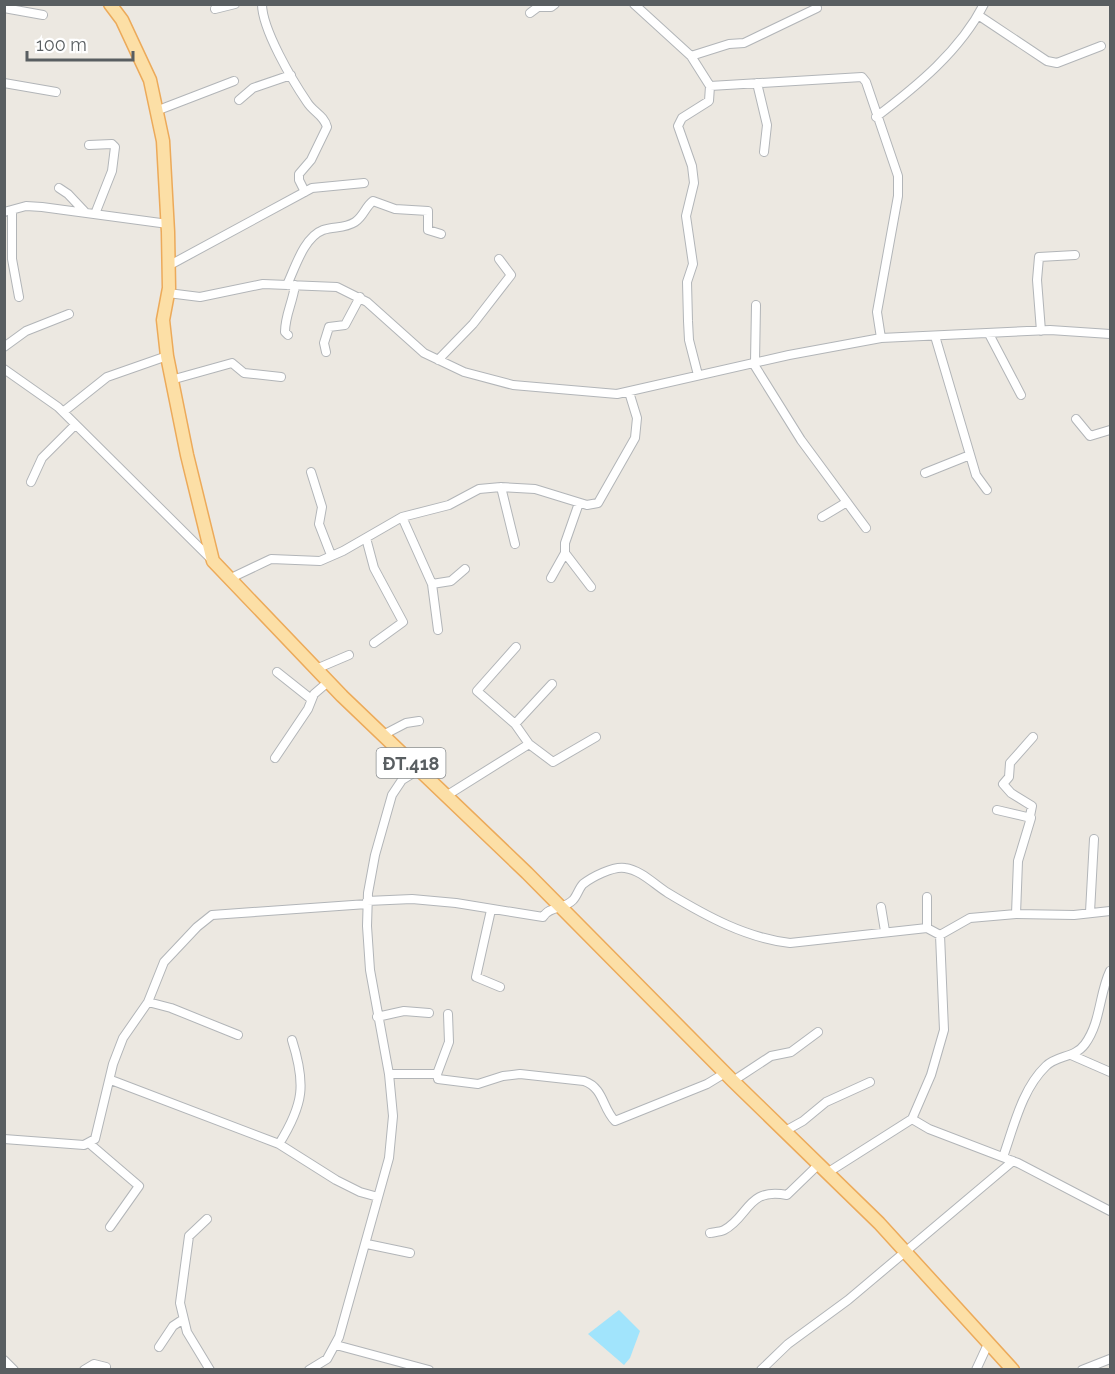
<svg xmlns="http://www.w3.org/2000/svg" width="1115" height="1374" font-family="Raleway,sans-serif">
	<style>
		.water { fill: #a1e4fc }
		.lines { fill: none; stroke-linecap: round; stroke-linejoin: round }
		.street-casing { stroke: #b2b5b8; stroke-width: 10 }
		.primary-casing { stroke: #ecaa5a; stroke-width: 15 }
		.street { stroke: #fff; stroke-width: 8 }
		.primary { stroke: #fcdfa6; stroke-width: 12 }
		.labels { text-anchor: middle; dominant-baseline: central; stroke-width: 6; stroke-linejoin: round; paint-order: stroke }
		.shield { fill: #fff; stroke: #8b8e90; stroke-width: 1.5 }
		.shield-label { font-size: 18px; font-weight: bold; fill: #595e61 }
	</style>
	<rect width="100%" height="100%" fill="#ece8e1"/>
	<path class="water" d="M619 1310 640 1331 630 1358 624 1365 588 1334Z"/>
	<g class="lines">
		<defs>
			<path id="street" d="M262 4C262 29 292 80 307 102 313 112 324 115 327 127L311 160 299 174V180L305 192
				M634 4 691 56 710 86 709 101 682 118 678 126 692 166 694 183 686 216 693 264 687 282 688 321 689 340 698 375
				M4 8 43 15
				M215 9 235 4
				M530 13 538 7H551L555 4
				M978 15 1047 61 1057 63 1101 46
				M691 56 729 44 744 43 817 8
				M4 83 56 92
				M757 83 767 125 764 152
				M710 86 862 77 866 82 898 176V196L877 312 881 338
				M239 100 253 88 291 75
				M156 111 234 81
				M876 117C917 86 960 51 984 4
				M89 145 112 144 115 147 112 171 95 214
				M59 188 68 194 85 212
				M12 210V259L19 297
				M4 212 26 206 42 207 168 224
				M168 266 312 188 364 183
				M287 285C295 268 304 237 323 230 334 226 344 229 355 222 364 216 365 207 373 201L395 209 428 211V230L441 234
				M168 293 200 297 263 284 337 287 367 302 424 353 464 372 513 385 617 394 789 355 881 338 1050 330 1110 334
				M1041 331 1037 280 1039 257 1075 255
				M989 334 1021 395
				M288 335 285 332C285 315 293 302 295 285
				M935 336 976 475 987 490
				M4 347 26 331 69 314
				M326 352 324 343 329 327 345 325 360 297
				M438 360 473 324 511 275 499 259
				M755 362 756 305
				M753 363 801 440 866 528
				M4 369 58 407 211 559
				M171 380 232 363 244 373 281 377
				M63 412 107 377 167 356
				M1076 419 1090 436 1110 430
				M311 472 322 507 319 524 331 555
				M925 473 970 455
				M31 482 42 458 75 425
				M501 487 515 544
				M579 503 565 543V553L591 587
				M402 517 432 584 451 581 465 569
				M822 517 847 502
				M366 538 374 568 403 622 374 643
				M231 578 271 559 320 561 343 551 402 517 449 505 479 489 501 487 535 489 587 505 598 503 635 438 637 418 629 392
				M551 578 565 553
				M432 584 438 630
				M516 647 477 691 515 724 529 744
				M316 669 349 655
				M277 672 311 699
				M515 724 552 684
				M383 735 406 723 419 721
				M275 758 308 709 314 694 328 682
				M446 796 529 744 553 762 596 737
				M997 810 1031 818 1018 861 1016 914
				M1030 816 1032 806 1011 793 1003 784 1009 777 1010 763 1033 737
				M927 897V928
				M367 901 412 899 456 903 543 917C549 906 565 909 573 900 577 896 579 888 583 884 592 877 613 866 625 868 641 870 655 885 668 893 706 916 746 938 790 943L927 928 940 935 970 918 1016 914 1074 915 1110 911
				M881 907 885 931
				M491 910 476 977 500 987
				M1090 912 1094 839
				M940 935 944 1030 931 1075 912 1119 929 1129 1018 1163 1110 1211
				M148 1002 171 1008 238 1035
				M377 1017 404 1011 429 1013
				M1071 1055 1110 1072
				M389 1074H437L449 1042 448 1014
				M437 1074 438 1079 478 1084 503 1076 520 1074 584 1081C604 1088 602 1108 615 1121L707 1084 725 1073
				M111 1080 279 1144 336 1180 360 1192 378 1197
				M733 1081 771 1056 791 1052 818 1032
				M785 1131 803 1121 826 1102 870 1082
				M4 1139 84 1145 95 1139 113 1064 123 1038 148 1002 164 962 197 927 212 915 367 904
				M90 1144 139 1186 110 1227
				M279 1144C304 1104 306 1084 292 1040
				M1003 1157C1014 1126 1022 1089 1046 1066 1057 1055 1075 1058 1085 1044 1101 1022 1099 994 1110 971
				M827 1173 912 1119
				M207 1219 189 1236 180 1303 187 1332 210 1370
				M710 1233C714 1232 720 1232 724 1230 749 1217 747 1187 787 1195L818 1165
				M367 1244 410 1253
				M336 1345 429 1370
				M159 1347 173 1326 182 1320
				M4 1360 14 1370
				M84 1370 94 1364 106 1367
				M309 1370 327 1359 339 1337 389 1158 393 1116 389 1074 370 970 367 926 368 893 375 855 392 795 402 780 418 770
				M761 1370 788 1344 848 1300 1013 1161
				M976 1370 988 1344
				M1082 1370 1110 1359"/>
			<path id="primary" d="M110 4 122 20 150 80 163 141 168 232 169 288 163 320 167 356 187 455 213 561 342 696 527 873 733 1081 879 1223 1013 1370"/>
		</defs>
		<use href="#street" class="street-casing"/>
		<use href="#primary" class="primary-casing"/>
		<use href="#street" class="street"/>
		<use href="#primary" class="primary"/>
	</g>
	<g class="labels">
		<rect class="shield" x="376.5" y="748" width="69" height="30" rx="4.5"/>
		<g class="shield-label">
			<text x="411" y="763">ĐT.418</text>
		</g>
	</g>
	<rect width="1115" height="1374" fill="none" stroke="#595e61" stroke-width="12"/>
	<path d="M27 51v9h106v-9" fill="none" stroke="#595e61" stroke-width="3"/>
	<text x="36" y="51" font-size="18" fill="#595e61" stroke="#ffffff" stroke-width="4.5" paint-order="stroke">100 m</text>
</svg>
